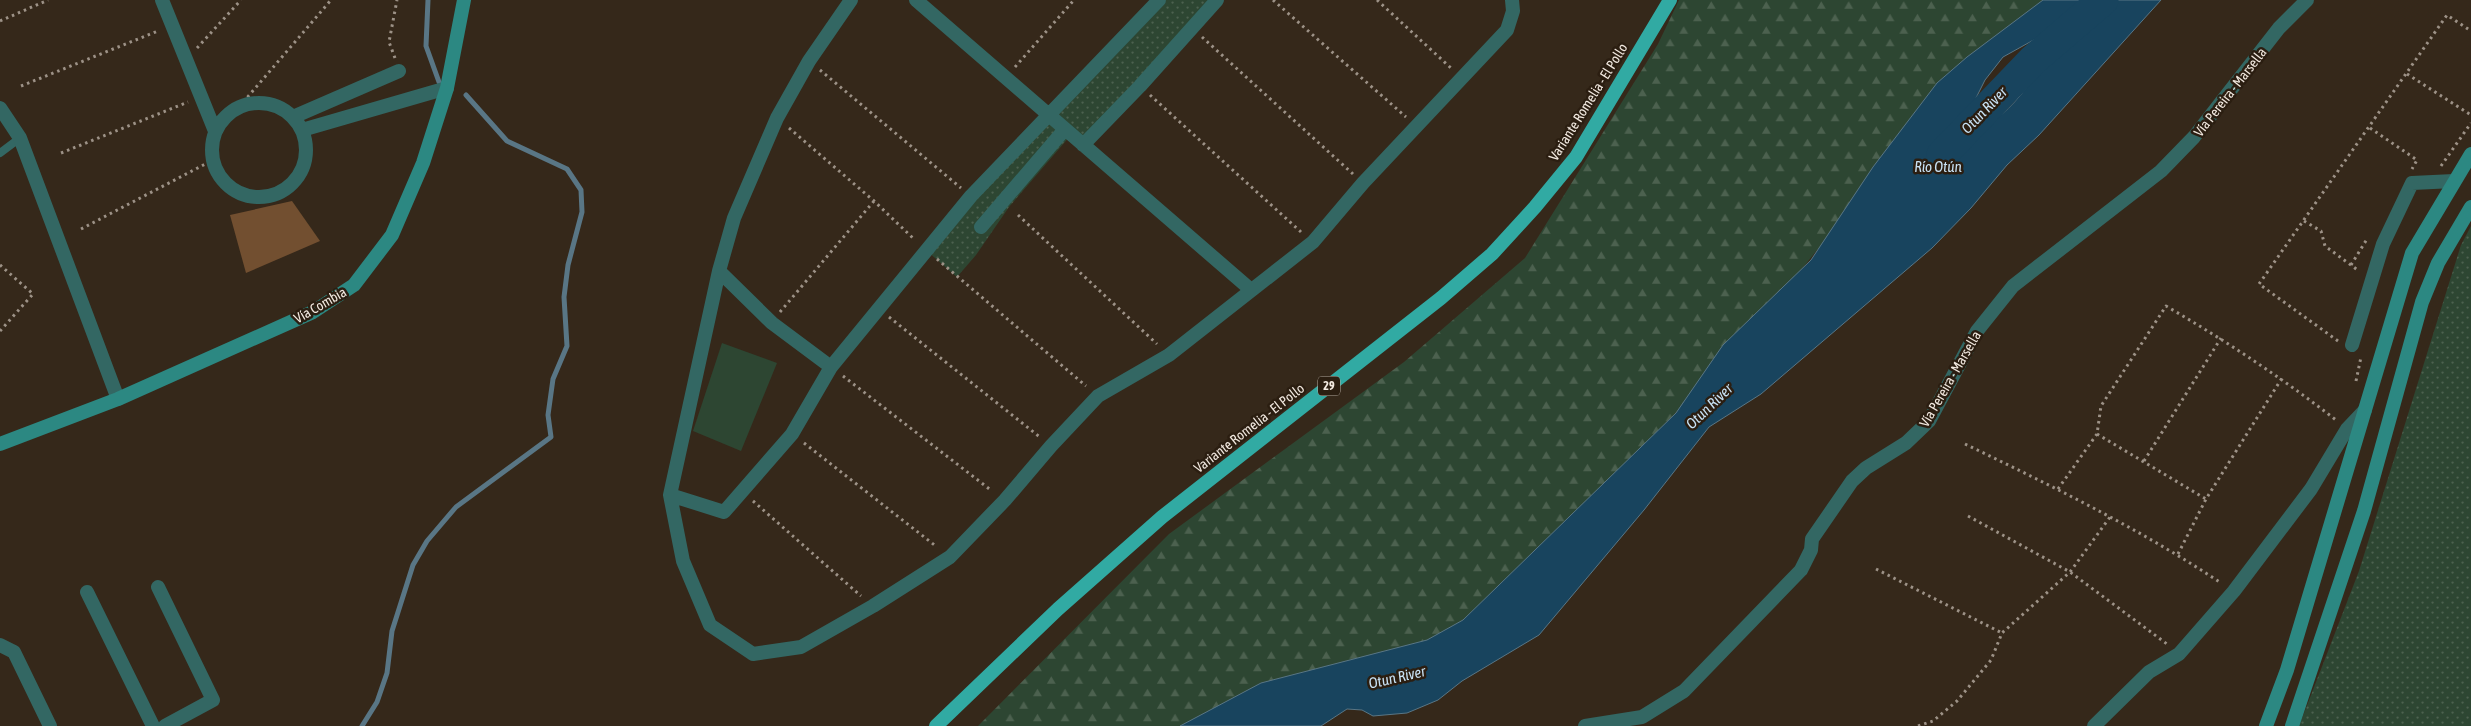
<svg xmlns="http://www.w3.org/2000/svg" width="2471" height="726" font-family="'Asap Condensed',sans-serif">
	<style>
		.grass { fill: url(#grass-dots) }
		.forest { fill: url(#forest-firs) }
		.pitch { fill: #2d4632 }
		.water { fill: #18445e; stroke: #597685; fill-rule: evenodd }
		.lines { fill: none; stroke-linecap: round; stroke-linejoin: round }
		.stream { stroke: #597685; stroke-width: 5 }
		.river { stroke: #18445e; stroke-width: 31 }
		.building { fill: #724f30 }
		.path { stroke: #9d9287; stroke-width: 3; stroke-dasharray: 2.5 4; stroke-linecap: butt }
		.service { stroke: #336763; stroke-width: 8 }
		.minor { stroke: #336763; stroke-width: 14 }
		.tertiary { stroke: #336763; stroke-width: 14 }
		.secondary { stroke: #2c8882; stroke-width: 14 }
		.trunk { stroke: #31aaa3; stroke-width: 14 }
		.labels { text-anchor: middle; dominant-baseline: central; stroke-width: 5; stroke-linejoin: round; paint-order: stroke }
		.shield { fill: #2b1e11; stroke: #b6aca2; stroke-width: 1 }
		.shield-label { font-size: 12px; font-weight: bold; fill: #f2e9e0 }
		.street-label { font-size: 14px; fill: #f2e9e0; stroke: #2b1e11 }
		.water-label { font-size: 15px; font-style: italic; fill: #c8e2f5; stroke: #2b1e11 }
	</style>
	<defs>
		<pattern id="grass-dots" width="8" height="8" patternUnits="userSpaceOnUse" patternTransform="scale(1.25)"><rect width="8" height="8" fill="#2d4632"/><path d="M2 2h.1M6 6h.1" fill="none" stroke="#4c614f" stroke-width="1.8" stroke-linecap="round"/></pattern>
		<pattern id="forest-firs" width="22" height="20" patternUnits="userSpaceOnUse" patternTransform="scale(1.25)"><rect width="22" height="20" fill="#2d4632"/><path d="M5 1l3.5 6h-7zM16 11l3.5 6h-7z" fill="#4c614f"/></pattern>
	</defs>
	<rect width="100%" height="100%" fill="#35281a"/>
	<path class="grass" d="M1159 0H1217L1083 145 1071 135 1009 207 976 255 957 277 927 251Z
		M2471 226V726H2299L2359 571 2461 245Z"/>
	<path class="forest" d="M1679 0H2068L1940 103 1870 196 1817 250 1738 349 1652 437 1582 526 1420 661 1253 726H978L1169 534 1404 362 1525 258 1658 44Z"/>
	<path class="pitch" d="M722 343 777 363 741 451 693 431Z"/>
	<path class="water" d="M2043 0H2161L2039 135 2007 165 1971 208 1932 248 1761 394 1709 427 1644 510 1539 635 1462 681 1438 700 1407 713 1373 716 1362 710 1347 709 1321 726H1180L1261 683 1427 640 1463 620 1676 413 1723 345 1811 260 1873 167 1937 83 1967 57ZM2048 32 2063 33C2039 68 2016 115 1975 130L1967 116 1985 80 2003 57Z"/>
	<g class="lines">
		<path class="stream" d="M428 0 426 46 439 82
			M362 726 377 702 387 673 392 631 413 565 427 541 456 507 551 437 548 415 553 379 567 346 564 297 568 265 582 212 581 190 567 169 507 141 466 95"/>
		<path class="river" d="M1942 155 2033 60 2103 0"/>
	</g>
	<path class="building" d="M292 201 320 241 246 273 230 215Z"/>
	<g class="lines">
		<path class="path" d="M1273 0 1406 117
			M1377 0 1452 69
			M0 21 48 0
			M1202 37 1353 174
			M197 48 241 0
			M395 58 389 42 397 0
			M1015 67 1074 0
			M820 70 961 188
			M2407 74 2471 115
			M21 86 158 31
			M1150 95 1301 232
			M239 107 331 0
			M789 128 874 201 915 240
			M2370 128 2417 160 2412 169
			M61 153 188 102
			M2441 166 2471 123
			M1018 215 1157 344
			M2304 221 2321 231 2325 246 2359 271
			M81 229 211 161
			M937 259 1086 386
			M0 265 33 294 0 331
			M2351 265 2367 239
			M780 312 874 201
			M889 317 1041 438
			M2338 341 2259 284 2447 15 2471 31
			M843 376 992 491
			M2356 381 2361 357
			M2097 434 2206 499
			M804 443 937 547
			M1965 444C2052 486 2140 529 2221 583
			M2144 461 2221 338
			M2058 489 2097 434 2101 406 2166 306C2226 341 2282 378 2336 420
			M753 501 861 596
			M1968 516 2070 572 2167 644
			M2178 554 2206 499 2282 378
			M1876 569 2002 633
			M1918 726 1933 721 1957 701 1991 660 2002 633 2070 572 2110 517"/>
		<path class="service" d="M0 153 20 138"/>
		<path class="minor" d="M162 0 215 131
			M851 0 809 61 777 118 734 218 719 271 670 495 683 561 710 625 753 654 801 647 873 606 950 557 1005 500 1051 446 1098 396 1169 355 1313 242 1363 183 1507 30 1513 11 1512 0
			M916 0 1250 289
			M212 150a47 47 0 1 1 94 0a47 47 0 1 1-94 0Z
			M0 108 20 138 118 399
			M293 117 399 71
			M302 130 447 88
			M1083 145 1140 86 1217 0
			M981 227 1065 129
			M719 271 772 323 831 367
			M2352 345 2383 244 2412 183 2454 181
			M670 495 724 512 792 434 831 367 971 196 1159 0
			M158 587 213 700 165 726
			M87 592 153 726
			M0 645 14 652 50 726
			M2094 726 2149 672 2179 654 2234 591 2311 489 2347 429 2365 410"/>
		<path class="tertiary" d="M1585 726 1642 717 1684 691 1801 570 1811 550 1812 539 1852 481 1866 468 1906 443 1929 421 1977 331 2013 286 2161 171 2194 137 2279 28 2307 0"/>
		<path class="secondary" d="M0 444 118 399 313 312 354 285 392 235 423 163 447 88 464 0
			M2266 726 2287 670 2412 253 2471 154
			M2292 726 2364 511 2422 302 2438 263 2471 207"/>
		<path class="trunk" d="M936 726 1058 609 1162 517 1441 298 1492 254 1535 207 1576 157 1670 0"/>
	</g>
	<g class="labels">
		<rect class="shield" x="1318" y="376.5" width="22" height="19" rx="4"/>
		<g class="shield-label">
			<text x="1329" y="386">29</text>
		</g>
		<g class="street-label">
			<text transform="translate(2230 92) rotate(-52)">Vía Pereira - Marsella</text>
			<text transform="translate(1588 102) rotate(-58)">Variante Romelia - El Pollo</text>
			<text transform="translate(320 305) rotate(-30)">Vía Combia</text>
			<text transform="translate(1950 379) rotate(-60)">Vía Pereira - Marsella</text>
			<text transform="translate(1249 428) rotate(-38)">Variante Romelia - El Pollo</text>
		</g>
		<g class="water-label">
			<text transform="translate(1984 110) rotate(-46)">Otun River</text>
			<text x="1938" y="166">Río Otún</text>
			<text transform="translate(1709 406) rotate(-44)">Otun River</text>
			<text transform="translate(1397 677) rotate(-13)">Otun River</text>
		</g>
	</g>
</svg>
